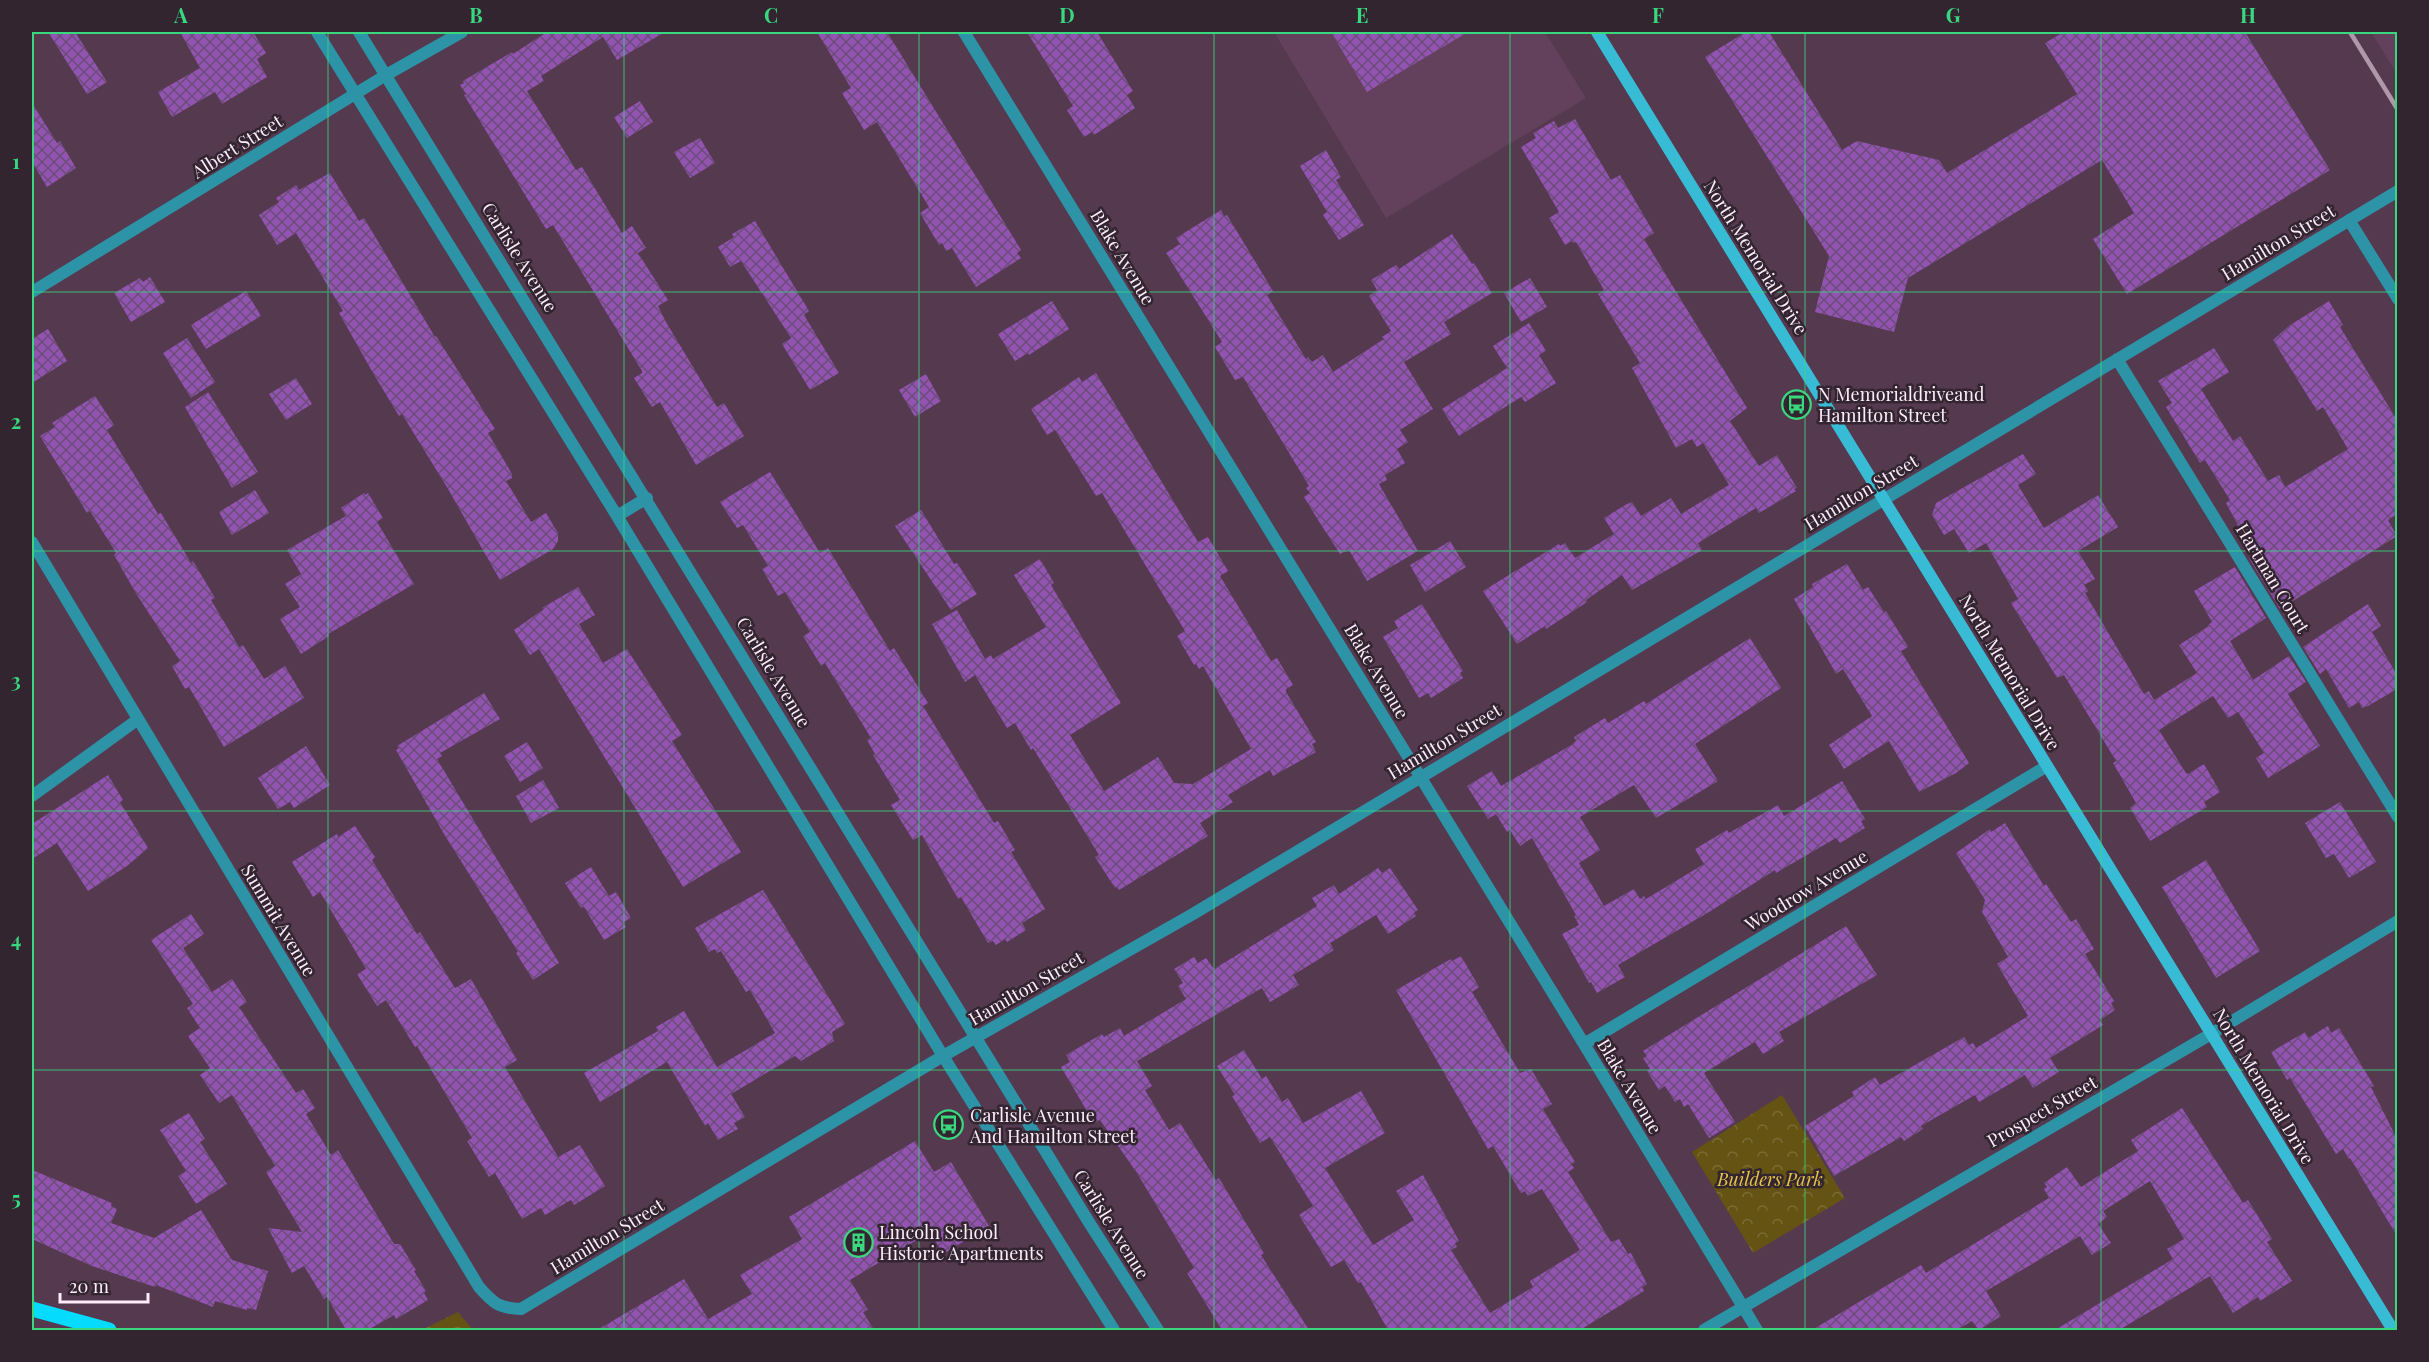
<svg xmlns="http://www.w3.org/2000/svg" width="2429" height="1362" font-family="'Playfair Display',serif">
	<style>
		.built { fill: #63415c }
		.forest { fill: url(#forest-crowns) }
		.building { fill: url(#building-cross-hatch) }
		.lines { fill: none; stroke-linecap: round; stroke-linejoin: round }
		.minor { stroke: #2d94a8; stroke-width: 12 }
		.tertiary { stroke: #2d94a8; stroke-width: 12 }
		.secondary { stroke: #38bcd5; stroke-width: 12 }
		.primary { stroke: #05dcfd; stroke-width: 15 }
		.rail { stroke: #af98aa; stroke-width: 4.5 }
		.grid { fill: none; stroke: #39d87f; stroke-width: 1.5; stroke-opacity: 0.55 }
		.labels { text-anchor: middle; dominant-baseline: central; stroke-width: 5; stroke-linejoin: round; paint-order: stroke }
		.street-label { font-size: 18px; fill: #feecfa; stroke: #322530 }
		.poi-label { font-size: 18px; fill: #feecfa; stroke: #322530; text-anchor: start }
		.park-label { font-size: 18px; font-style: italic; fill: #e6c445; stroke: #322530 }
		.neatline { fill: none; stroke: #39d87f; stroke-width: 2 }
		.grid-label { font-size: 20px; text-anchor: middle; font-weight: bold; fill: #39d87f }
	</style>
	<defs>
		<pattern id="forest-crowns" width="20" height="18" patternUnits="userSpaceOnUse" patternTransform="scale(1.5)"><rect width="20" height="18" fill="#645313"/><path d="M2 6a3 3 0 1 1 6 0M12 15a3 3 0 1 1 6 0" fill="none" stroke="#7b6c36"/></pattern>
		<pattern id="building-cross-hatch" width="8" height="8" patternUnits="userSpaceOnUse" patternTransform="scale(1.5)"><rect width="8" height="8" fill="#9253b1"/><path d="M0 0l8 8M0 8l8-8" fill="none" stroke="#6c4c79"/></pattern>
	</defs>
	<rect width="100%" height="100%" fill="#55394f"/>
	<path class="built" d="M1274 32H1545L1586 98 1386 218Z
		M2371 32H2397V74Z"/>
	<path class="forest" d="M1782 1095 1845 1198 1753 1253 1692 1152Z
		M458 1312 473 1330H422Z"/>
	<path class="building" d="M48 32H75L107 82 87 94Z
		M180 32H253L266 53 257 59 267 77 222 104 215 92 172 117 158 92 200 68Z
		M547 32H665L617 60 603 37 541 76 544 81 527 91 576 170 582 167 622 233 632 226 646 248 638 253 668 300 658 306 666 322 717 407 724 403 744 436 696 465 660 402 652 407 634 378 642 373V371L553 225 546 229 464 95 466 94 460 85 464 83 463 81 512 52 513 54Z
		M817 32H887L1021 250 1017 253 1021 258 976 287 952 248 946 251 942 243 939 245 920 213 929 207 877 122 864 130 842 93 851 88Z
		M1027 32H1097L1133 91 1127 95 1135 108 1094 135 1092 132 1084 137 1067 110 1073 106Z
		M1331 32H1468L1367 92Z
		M1746 32H1769L1842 150 1857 141 1939 160 1947 173 2077 94 2045 43 2064 32H2245L2330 170 2127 294 2093 239 2134 213 2102 160 1908 278 1894 332 1815 312 1829 256 1705 57Z
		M640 101 653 122 627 138 614 117Z
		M32 103 57 143 60 141 76 168 47 187 32 162Z
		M1575 119 1611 180 1620 175 1654 233 1644 239 1747 408 1730 421 1759 466 1777 455 1797 488 1794 489 1796 491 1759 513 1756 508 1698 543 1702 550 1632 590 1622 575 1586 600 1587 602 1546 629 1545 626 1517 644 1483 591 1559 544 1560 546 1565 543 1575 558 1614 534 1604 518 1627 504 1632 502 1641 516 1671 498 1681 514 1729 485 1703 443 1697 447 1692 439 1676 448 1632 368 1640 363 1598 294 1604 290 1576 242 1573 243 1572 241 1565 245 1549 218 1559 212 1521 147 1536 138 1533 133 1554 121 1558 128Z
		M700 138 715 163 690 178 674 152Z
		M1326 150 1341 177 1336 180 1364 225 1339 240 1323 215 1327 212 1300 166Z
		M330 173 359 221 364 218 435 337 436 336 495 429 488 433 512 474V478L506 481 531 522 546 513 558 533V541L553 549 500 580 448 489 402 414 399 416 373 373 339 313 343 311 296 233 277 245 259 215 279 202 276 198 296 185 299 190Z
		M1221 210 1224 216 1227 215 1273 291 1267 295 1306 359 1308 357 1312 362 1323 355 1333 372 1384 339 1382 337 1391 331 1369 296 1377 290 1371 280 1396 265 1399 269 1452 234 1472 264 1474 263 1492 293 1444 322 1451 334 1404 362 1433 409 1400 430 1408 442 1397 449 1405 463 1385 475 1387 480 1379 484 1418 551 1367 581 1349 550 1340 554 1318 520 1304 497 1310 493 1306 488 1309 486 1243 377 1235 380 1215 347 1222 342 1166 253 1180 244 1176 238Z
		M755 221 809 311 804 315 839 373 810 390 782 344 791 338 741 261 730 267 718 247 734 237 732 234Z
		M150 277 165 302 131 322 114 293 140 278 143 282Z
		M1530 278 1547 307 1521 322 1504 293Z
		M246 291 261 316 206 349 191 325Z
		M1052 301 1069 329 1029 355 1028 353 1015 361 998 334Z
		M2329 301 2343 325 2340 327 2397 420V514L2388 520 2397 536 2280 609 2249 558 2254 555 2226 503 2230 500 2205 460 2200 463 2166 407 2172 403 2158 381 2214 348 2229 372 2201 389 2233 441 2240 436 2268 481 2279 475 2285 487 2348 449 2323 407 2317 411 2273 340 2290 325Z
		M1529 323 1546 351 1539 355 1556 383 1525 402 1521 397 1459 436 1442 409 1507 368 1493 346Z
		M48 329 67 361 32 383V339Z
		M187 338 215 382 191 398 163 353Z
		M1096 373 1198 542 1208 537 1228 571 1220 576 1271 661 1277 658 1293 685 1286 689V692L1316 742 1312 744 1316 752 1273 776 1270 770 1228 795 1233 802 1200 823 1208 836 1119 890 1117 887 1115 888 1095 857 1099 855 1033 748 1031 750 1015 723 1007 728 975 675 965 682 932 624 957 610 985 659 991 655 993 659 1046 627 1014 575 1040 559 1054 583 1051 585 1121 703 1070 735 1104 791 1158 757 1174 783 1193 784 1251 749 1203 666 1199 669 1196 664 1194 665 1177 636 1185 631 1102 493 1096 496 1055 430 1047 435 1031 409 1079 377 1082 382Z
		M926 374 941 401 915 417 899 390Z
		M296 378 312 404 286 420 269 394Z
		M208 392 258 472 232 488 185 407Z
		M95 396 114 425 107 430 158 514 161 513 191 563 193 561 215 598 211 600 239 647 243 645 264 679 285 666 304 698 224 747 189 687 185 689 172 666 180 661 137 595 114 555 116 553 90 511 87 513 40 436 55 427 52 423Z
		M2023 454 2036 474 2018 485 2044 528 2098 495 2118 527 2078 551 2095 579 2084 585 2088 591 2085 593 2144 694 2149 691 2154 700 2197 673 2179 645 2209 626 2208 625 2212 622 2194 591 2235 567 2266 618 2230 641 2253 680 2289 656 2306 682 2288 694 2320 746 2268 778 2256 758 2264 753 2238 712 2228 718 2213 696 2159 730 2186 773 2188 774 2204 764 2220 792 2204 802 2207 807 2150 841 2130 808 2136 803 2113 763 2116 761 2064 675 2057 678 2011 603 2018 599 1986 543 1969 553 1954 529 1944 535 1932 515 1936 503Z
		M770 472 820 553 828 548 890 651 894 648 928 703 923 706 994 823 998 821 1015 850 1011 852 1045 909 1022 923 1026 930 1007 942 1005 939 996 945 993 941 988 943 961 897 958 899 922 835 913 840 891 805 900 800 873 755 875 754 867 740 871 738 825 663 821 666 803 636 810 632 785 592 778 596 762 569 768 566 743 525 737 528 720 502Z
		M255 490 269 513 232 535 219 512Z
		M364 493 365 495 368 493 383 518 377 522 414 584 328 634 329 636 301 654 280 619 300 607 285 584 301 574 287 550 346 516 341 508Z
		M921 510 954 564 957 563 977 594 951 610 895 526Z
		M1450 541 1466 567 1425 592 1410 565Z
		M1847 564 1863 590 1868 587 1884 612 1886 611 1908 647 1901 651 1969 763 1956 773 1919 792 1889 741 1844 769 1829 745 1872 716 1843 669 1836 674 1794 599 1813 587 1812 584Z
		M578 587 595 615 579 624 603 663 627 649 682 735 672 741 741 852 683 887 539 649 530 655 514 630 544 609 542 608Z
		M1422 604 1463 671 1460 673 1463 678 1431 698 1428 693 1419 698 1383 637 1398 628 1394 621Z
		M2368 604 2381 626 2372 632 2397 675V689L2368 706 2362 708 2359 702 2349 708 2326 669 2320 674 2303 647Z
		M1750 638 1781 688 1695 744 1718 781 1656 818 1634 785 1580 817 1600 850 1579 863 1604 906 1634 889 1640 899 1644 896 1646 899 1704 864 1695 849 1727 830 1729 833 1778 805 1784 816 1842 781 1865 819 1861 821 1865 828 1840 843 1836 838 1776 873 1775 870 1709 912 1618 965 1625 977 1597 993 1591 982 1589 983 1562 934 1579 925 1574 916 1576 915 1532 838 1520 846 1510 830 1507 832 1496 814 1488 819 1467 786 1492 771 1501 786 1573 744 1576 741 1574 737 1605 718 1608 723 1644 701 1646 704Z
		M484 693 500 719 440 753 442 756 437 759 559 963 533 980 516 953 518 952 444 834 396 750 399 748 397 746Z
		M527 742 543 768 520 782 504 756Z
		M306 746 330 785 294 808 290 802 278 809 258 778Z
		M108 775 123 800 120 802 148 848 127 866 88 891 57 843 32 859V824Z
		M543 780 559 808 531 823 516 796Z
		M2340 802 2376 862 2349 878 2334 854 2326 858 2305 823Z
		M2005 823 2044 886 2046 884 2071 922 2076 919 2094 949 2085 954 2114 1001 2111 1003 2115 1010 2100 1020 2103 1025 2050 1058 2059 1072 2033 1088 2025 1075 1979 1102 1975 1095 1921 1126 1923 1129 1904 1141 1901 1137 1834 1176 1805 1126 1854 1096 1852 1092 1875 1077 1880 1085 1964 1037 1969 1045 1973 1043 1976 1048 2028 1016 1997 964 2008 957 1982 912 1985 900 1956 853 1990 829 1991 832Z
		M355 826 375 857 372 860 417 934 420 932 455 988 471 979 517 1060 505 1067 558 1157 580 1145 605 1186 574 1205 571 1200 545 1215 541 1208 522 1219 495 1173 489 1177 467 1141 472 1138 417 1046 415 1047 386 1000 377 1006 357 974 366 969 320 892 313 897 292 862 337 834 338 837Z
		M2206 860 2260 951 2216 978 2162 887Z
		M591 867 609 896 616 892 631 918 624 922 626 927 604 940 584 907 581 908 565 883Z
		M1378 868 1382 873 1390 868 1418 910 1414 913 1416 916 1388 934 1376 915 1330 943 1334 950 1293 975 1299 985 1270 1002 1262 988 1137 1061 1152 1086 1145 1090 1169 1130 1180 1123 1216 1180 1219 1178 1264 1253 1261 1255 1309 1330H1222L1187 1273 1194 1268 1137 1173 1100 1120 1094 1123 1061 1067 1070 1062 1066 1055 1102 1034 1104 1037 1120 1028 1124 1036 1186 999 1178 986 1183 983 1174 969 1194 957 1198 963 1206 958 1214 969 1317 906 1312 898 1334 885 1339 894Z
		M763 890 845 1024 832 1032 834 1041 801 1061 795 1056 731 1094 745 1117 734 1123 738 1129 718 1140 708 1123 705 1126 667 1062 600 1102 584 1073 658 1031 656 1027 684 1011 717 1067 775 1033 750 990 746 992 721 951 717 953 715 949 709 952 695 928Z
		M191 914 204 934 183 948 212 992 232 979 247 1002 239 1007 296 1093 303 1089 315 1108 306 1114 331 1155 338 1150 394 1244H400L416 1270 414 1271 426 1291 424 1293 428 1300 396 1319 394 1315 368 1330H346L327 1297 324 1299 304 1266 292 1273 268 1228 302 1232 266 1172 275 1166 232 1095 219 1103 200 1075 210 1068 188 1036 200 1028 187 1008 193 1004 151 940Z
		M1846 926 1877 975 1779 1032 1784 1041 1763 1054 1755 1042 1704 1073 1735 1122 1709 1138 1688 1104 1684 1107 1680 1099 1675 1102 1665 1086 1659 1090 1647 1071 1650 1069 1643 1058 1647 1056 1643 1051Z
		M1461 956 1479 987 1472 992 1520 1073 1531 1069 1552 1104 1543 1109 1575 1162 1571 1164 1574 1168 1568 1172 1611 1242 1619 1239 1628 1254 1631 1253 1647 1284 1642 1287 1644 1291 1580 1330H1388L1361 1282 1358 1283 1344 1260 1331 1267 1299 1215 1313 1206 1270 1137 1260 1143 1232 1096 1235 1095 1217 1066 1244 1050 1262 1079 1266 1076 1282 1102 1288 1098 1303 1123 1361 1091 1385 1133 1325 1168 1373 1245 1414 1220 1396 1191 1423 1175 1459 1241 1455 1243 1457 1247 1451 1250 1490 1313 1533 1287 1530 1281 1580 1250 1542 1189 1528 1196 1525 1191 1521 1193 1493 1146 1488 1149 1396 990 1451 959 1452 961Z
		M2328 1026 2331 1033 2339 1028 2374 1086 2371 1087 2397 1139V1236L2350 1158 2349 1159 2343 1149 2336 1154 2290 1078 2287 1080 2271 1052 2305 1032 2308 1038Z
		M2182 1108 2243 1203 2248 1200 2272 1239 2267 1242 2292 1281 2260 1301 2258 1297 2233 1313 2210 1276 2119 1330H2055L2173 1259 2167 1249 2184 1239 2150 1181 2103 1211 2107 1217 2098 1224 2111 1243 2092 1255 2080 1236 1986 1291 2001 1316 1979 1330 1972 1321 1957 1330H1812L1921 1265 1926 1273 2049 1198 2044 1189 2047 1187 2044 1183 2067 1167 2081 1187 2138 1151 2131 1140Z
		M189 1113 205 1139 200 1142 227 1184 196 1204 178 1176 186 1171 160 1130Z
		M915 1141 934 1172 951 1162 989 1226 943 1254 930 1232 850 1280 868 1310 863 1312 874 1330H597L684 1279 708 1319 752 1294 740 1275 802 1239 789 1217Z
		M32 1170 112 1203 111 1206 117 1209 111 1223 154 1238 201 1210 232 1260 268 1271 256 1310 247 1308V1310L215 1301 213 1307 156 1285 155 1287 92 1266 32 1239Z"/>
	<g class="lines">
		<path class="minor" d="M964 32 1584 1044 1757 1330
			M2349 220 2398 299
			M32 292 386 75 462 32
			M2117 359 2398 817
			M32 542 479 1287C494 1304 499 1308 521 1309L943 1056 1193 914 2398 191
			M32 796 137 720
			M1584 1044 2047 766
			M1704 1330 2211 1034 2398 921"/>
		<path class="tertiary" d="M317 32 617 516 943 1056 1114 1330
			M359 32 1090 1224 1158 1330
			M617 516 647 498"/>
		<path class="secondary" d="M1597 32 2393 1330"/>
		<path class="primary" d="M32 1309 109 1330"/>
		<path class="rail" d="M2350 32 2398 110"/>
	</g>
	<path class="grid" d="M328 32V1330M624 32V1330M919 32V1330M1214 32V1330M1510 32V1330M1805 32V1330M2101 32V1330M32 292H2398M32 551H2398M32 811H2398M32 1070H2398"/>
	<defs>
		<symbol id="bus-ring" viewBox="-11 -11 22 22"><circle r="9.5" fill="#322530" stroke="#39d87f" stroke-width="1.5"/><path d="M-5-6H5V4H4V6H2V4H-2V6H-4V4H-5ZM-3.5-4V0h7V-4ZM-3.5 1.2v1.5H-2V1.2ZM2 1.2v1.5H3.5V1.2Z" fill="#39d87f"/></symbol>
		<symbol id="building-ring" viewBox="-11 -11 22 22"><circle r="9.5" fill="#322530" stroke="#39d87f" stroke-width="1.5"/><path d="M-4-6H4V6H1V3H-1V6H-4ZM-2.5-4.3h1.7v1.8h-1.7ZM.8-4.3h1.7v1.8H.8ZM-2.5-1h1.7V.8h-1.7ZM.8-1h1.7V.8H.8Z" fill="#39d87f"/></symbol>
	</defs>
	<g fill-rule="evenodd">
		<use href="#bus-ring" x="1780" y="388" width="33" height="33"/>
		<use href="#bus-ring" x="932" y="1108" width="33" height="33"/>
		<use href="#building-ring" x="842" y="1226" width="33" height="33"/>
	</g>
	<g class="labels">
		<g class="street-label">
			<text transform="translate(237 146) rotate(-32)">Albert Street</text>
			<text transform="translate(2278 242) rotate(-31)">Hamilton Street</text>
			<text transform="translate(520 257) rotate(58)">Carlisle Avenue</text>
			<text transform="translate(1123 257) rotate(59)">Blake Avenue</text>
			<text transform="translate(1756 257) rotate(58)">North Memorial Drive</text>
			<text transform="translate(1861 492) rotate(-31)">Hamilton Street</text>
			<text transform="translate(2273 578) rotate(59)">Hartman Court</text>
			<text transform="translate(1377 671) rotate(59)">Blake Avenue</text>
			<text transform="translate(774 672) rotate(59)">Carlisle Avenue</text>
			<text transform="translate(2010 672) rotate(59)">North Memorial Drive</text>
			<text transform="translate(1444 741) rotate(-31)">Hamilton Street</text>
			<text transform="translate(1806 890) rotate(-31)">Woodrow Avenue</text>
			<text transform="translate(279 920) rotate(59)">Summit Avenue</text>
			<text transform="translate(1026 988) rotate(-30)">Hamilton Street</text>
			<text transform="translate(1630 1086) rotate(59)">Blake Avenue</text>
			<text transform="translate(2264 1086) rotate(59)">North Memorial Drive</text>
			<text transform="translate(2042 1111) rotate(-30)">Prospect Street</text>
			<text transform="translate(1112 1224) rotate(58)">Carlisle Avenue</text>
			<text transform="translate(607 1236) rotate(-31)">Hamilton Street</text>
		</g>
		<g class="poi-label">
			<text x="1818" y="394">N Memorialdriveand<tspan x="1818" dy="21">Hamilton Street</tspan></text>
			<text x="970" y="1115">Carlisle Avenue<tspan x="970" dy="21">And Hamilton Street</tspan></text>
			<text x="879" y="1232">Lincoln School<tspan x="879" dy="21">Historic Apartments</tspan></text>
		</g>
		<g class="park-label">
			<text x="1770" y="1179">Builders Park</text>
		</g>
	</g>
	<rect width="2429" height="1362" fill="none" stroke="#322530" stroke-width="66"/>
	<path d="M60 1293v9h88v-9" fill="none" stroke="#feecfa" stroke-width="3"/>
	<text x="69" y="1293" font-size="18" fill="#feecfa" stroke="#322530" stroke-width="4.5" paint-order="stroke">20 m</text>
	<rect x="33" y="33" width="2363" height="1296" class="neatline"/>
	<g class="grid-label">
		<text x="181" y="23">A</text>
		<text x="476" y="23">B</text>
		<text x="771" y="23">C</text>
		<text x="1067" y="23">D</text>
		<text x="1362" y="23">E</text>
		<text x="1658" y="23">F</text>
		<text x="1953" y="23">G</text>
		<text x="2248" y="23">H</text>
		<text x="16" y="169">1</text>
		<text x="16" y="429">2</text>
		<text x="16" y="688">3</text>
		<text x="16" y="947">4</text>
		<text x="16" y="1206">5</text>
	</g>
</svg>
